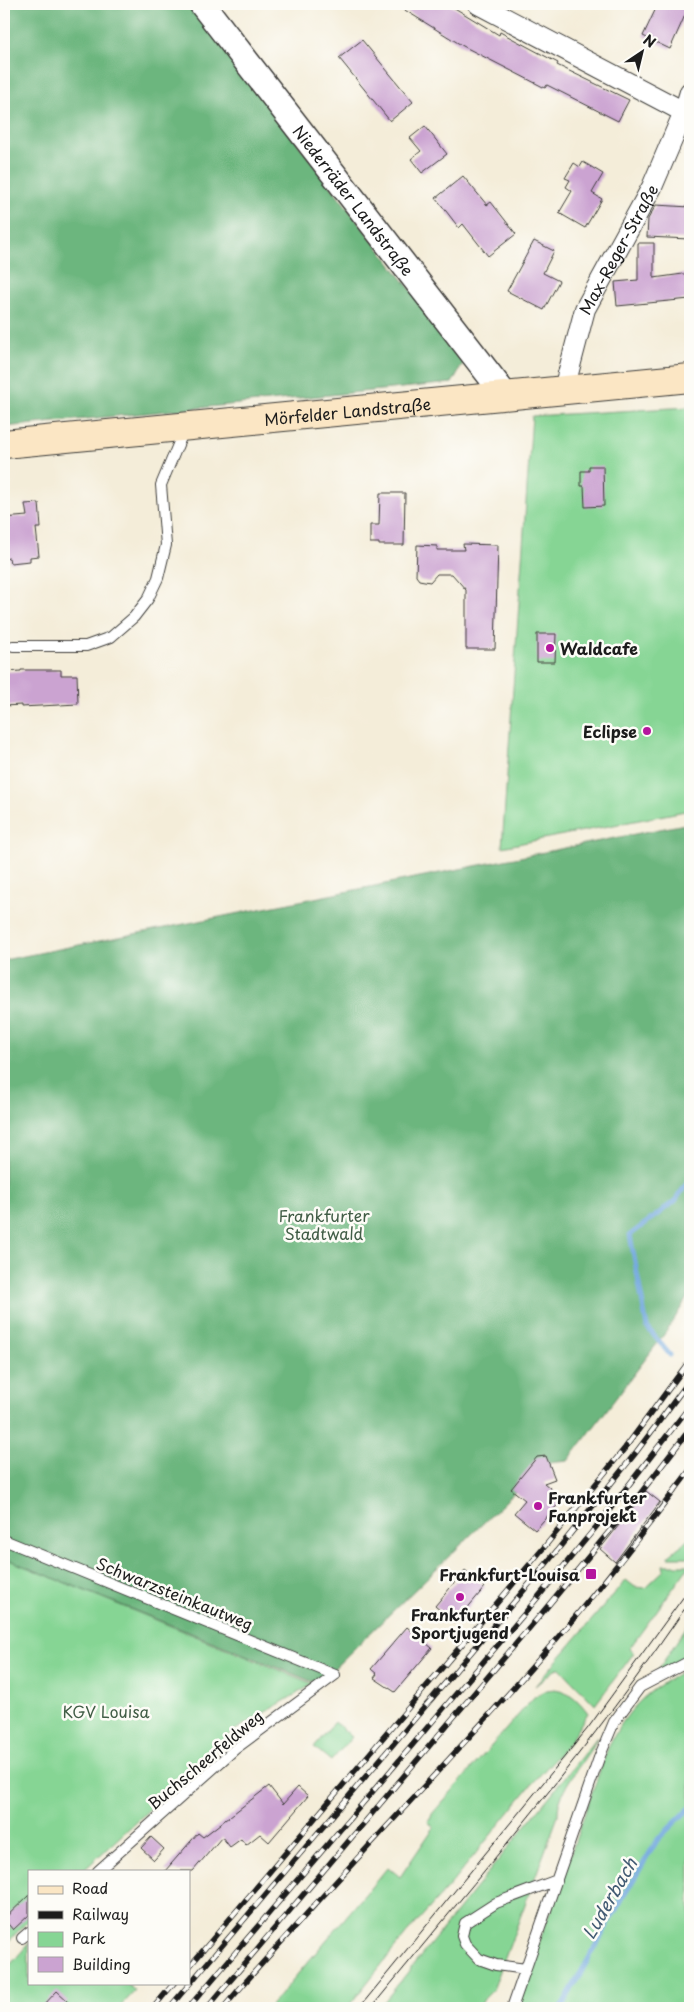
<svg xmlns="http://www.w3.org/2000/svg" width="694" height="2012" font-family="'Playpen Sans',sans-serif">
	<style>
		.green { fill: #86d594; stroke: #517858 }
		.forest { fill: #6cb67e; stroke: #44694d }
		.lines { fill: none; stroke-linecap: round; stroke-linejoin: round }
		.stream { stroke: #70a7de; stroke-width: 5 }
		.building { fill: #cba3d1 }
		.service-casing { stroke: #3c3b38; stroke-width: 12 }
		.minor-casing { stroke: #3c3b38; stroke-width: 22 }
		.tertiary-casing { stroke: #3c3b38; stroke-width: 28 }
		.secondary-casing { stroke: #3c3b38; stroke-width: 30 }
		.service { stroke: #fff; stroke-width: 10 }
		.minor { stroke: #fff; stroke-width: 20 }
		.tertiary { stroke: #fff; stroke-width: 25 }
		.secondary { stroke: #fbe6c4; stroke-width: 28 }
		.tram { stroke: #1c1c1c; stroke-width: 1 }
		.rail-casing { stroke: #1c1c1c; stroke-width: 5.5 }
		.rail { stroke: #fdfcf7; stroke-width: 4; stroke-dasharray: 11; stroke-linecap: butt }
		.poi-dot { fill: #b5179e; stroke: #fdfcf7; stroke-width: 2 }
		.labels { text-anchor: middle; dominant-baseline: central; stroke-width: 5; stroke-linejoin: round; paint-order: stroke }
		.street-label { font-size: 16px; fill: #1c1c1c; stroke: #fdfcf7 }
		.poi-label { font-size: 16px; font-weight: bold; fill: #1c1c1c; stroke: #fdfcf7; text-anchor: start }
		.park-label { font-size: 16px; fill: #415d46; stroke: #fdfcf7 }
		.water-label { font-size: 18px; font-style: italic; fill: #425b73; stroke: #fdfcf7 }
	</style>
	<rect width="100%" height="100%" fill="#fdfcf7"/>
	<filter id="ink" filterUnits="userSpaceOnUse"><feTurbulence type="fractalNoise" baseFrequency=".02" numOctaves="2"/><feDisplacementMap in="SourceGraphic" scale="10" xChannelSelector="R" yChannelSelector="G"/><feConvolveMatrix kernelMatrix="1 2 1 2 8 2 1 2 1" color-interpolation-filters="sRGB"/></filter>
	<filter id="wash" filterUnits="userSpaceOnUse"><feTurbulence type="fractalNoise" baseFrequency=".0096" numOctaves="4" result="noise"/><feDisplacementMap in="SourceGraphic" scale="20" xChannelSelector="R" yChannelSelector="G"/><feGaussianBlur stdDeviation="1.12" result="paint"/><feColorMatrix in="noise" values="0 0 0 0 0 0 0 0 0 0 0 0 0 0 0 0 0 1.4 0 .05"/><feComposite in="paint" operator="in"/></filter>
	<g filter="url(#wash)">
		<rect width="100%" height="100%" fill="#f4edd9"/>
		<path class="green" d="M690 407V810L502 847 532 416Z
			M690 1538V1557H669V1555Z
			M4 1558 313 1684 235 1730 83 1871H29V1920L4 1946Z
			M663 1565H690L629 1649 634 1653 595 1705 560 1668H557L535 1686 626 1580 635 1587 645 1588 664 1570Z
			M690 1621V1655L656 1673Z
			M690 1667V2008H516L609 1745C633 1701 648 1691 690 1667Z
			M555 1689C570 1691 580 1702 588 1713L568 1744 532 1784 451 1884 406 1934 347 2008H269L388 1867 400 1877 434 1827 428 1822 432 1814 534 1697 547 1690Z
			M335 1722 352 1737 331 1761 314 1747Z
			M598 1736C588 1758 566 1779 560 1801 558 1806 558 1811 558 1816L493 1990 484 1999 479 2008H379Z
			M29 1943V1983H126L135 1991 119 2008H4V1972Z"/>
		<path class="forest" d="M4 4H190L465 360 452 383 4 427Z
			M690 823V1293L669 1328 568 1461 537 1464 511 1496 318 1684 4 1558V960Z"/>
		<g class="lines">
			<path class="stream" d="M670 1355 647 1327 630 1235 675 1201 690 1179
				M561 2008 622 1899 658 1839 690 1808"/>
		</g>
		<g id="blocks">
			<path class="building" d="M395 4H448L499 35 500 32 558 63 557 65 629 100 618 121 547 85 545 88 463 46Z
				M658 4H690L670 49 643 36Z
				M362 40 413 102 390 121 339 58Z
				M425 126 447 154 422 173 411 159 421 151 410 138Z
				M583 162 603 174 592 193 602 199 585 228 559 213 572 191 566 187 570 180 565 178 574 163 580 167Z
				M463 176 487 205 491 202 516 234 488 256 463 224 459 228 436 198Z
				M656 205 690 207 689 239 647 237 648 219Z
				M534 241 554 251 543 273 559 281 544 310 507 291Z
				M638 243H654V278L690 273V299L617 306 615 282 638 280Z
				M589 466H603L604 506 585 507 584 486H581V471H589Z
				M380 493H405L404 545H379V543H370V525H379Z
				M39 503 41 528H36L39 556 30 557V561L10 563 9 558 4 559V518L27 516 25 504Z
				M463 544 498 545 495 649H466V590L452 574H437L430 582 419 580 416 576 417 545 437 546V550H464Z
				M537 634H556L555 662H537Z
				M21 670H61V675H77L78 704 21 707V705L4 706V672L21 671Z
				M546 1456 555 1479 544 1483 563 1499 535 1530 514 1513 525 1500 511 1489 537 1457Z
				M646 1491 660 1502 615 1562 600 1549Z
				M465 1570 485 1587 455 1623 435 1606Z
				M407 1627 432 1648 395 1692 374 1678 377 1674 371 1669Z
				M269 1786 283 1804 298 1787 308 1796 269 1842 260 1834 246 1845 241 1839 230 1847 222 1837 193 1871H165L198 1833 203 1837Z
				M151 1837 164 1849 154 1860 141 1848Z
				M29 1895V1915L13 1930 4 1919Z
				M57 1991 68 2001 61 2008H41Z"/>
		</g>
	</g>
	<g filter="url(#ink)">
		<use href="#blocks" fill-opacity="0" stroke="#3c3b38" stroke-width="1"/>
		<g class="lines">
			<defs>
				<path id="service" d="M13 646H86L111 637 134 617 148 599 158 578 166 545 161 485 185 428
					M4 1540 335 1675
					M98 1871 235 1749 335 1675
					M22 1938 29 1932
					M526 1969 496 1965 479 1959 465 1944 462 1936 465 1923 496 1903 557 1880
					M512 2008 599 1758 614 1722 640 1687 690 1661"/>
				<g id="minor">
					<path d="M478 4 684 112H690"/>
					<path id="s1" d="M564 389 585 309 652 187 684 112 690 92"/>
				</g>
				<g id="tertiary">
					<path id="s2" d="M202 4 505 395"/>
				</g>
				<g id="secondary">
					<path id="s3" d="M4 444 690 378"/>
				</g>
			</defs>
			<use href="#service" class="service-casing"/>
			<use href="#minor" class="minor-casing"/>
			<use href="#tertiary" class="tertiary-casing"/>
			<use href="#secondary" class="secondary-casing"/>
			<use href="#service" class="service"/>
			<use href="#minor" class="minor"/>
			<use href="#tertiary" class="tertiary"/>
			<use href="#secondary" class="secondary"/>
			<path class="tram" d="M359 2008 588 1728 690 1588
				M371 2008C480 1875 594 1744 690 1601"/>
			<defs>
				<path id="rail" d="M189 1967 546 1545 625 1448 690 1360
					M153 2008 174 1983
					M169 2008 542 1569 634 1455 690 1380
					M188 2008 525 1613 596 1527 690 1406
					M207 2008 542 1613 640 1494 690 1429
					M223 2008C325 1889 436 1777 540 1658 593 1598 642 1534 690 1470"/>
			</defs>
			<use href="#rail" class="rail-casing"/>
			<use href="#rail" class="rail"/>
		</g>
	</g>
	<g class="poi-dot">
		<circle cx="550" cy="648" r="5"/>
		<circle cx="647" cy="731" r="5"/>
		<circle cx="538" cy="1506" r="5"/>
		<rect x="585" y="1568" width="12" height="12" rx="2.5"/>
		<circle cx="460" cy="1597" r="5"/>
	</g>
	<g class="labels">
		<g class="street-label">
			<text stroke="none"><textPath href="#s2" startOffset="248">Niederräder Landstraße</textPath></text>
			<text stroke="none"><textPath href="#s1" startOffset="151">Max-Reger-Straße</textPath></text>
			<text stroke="none"><textPath href="#s3" startOffset="345">Mörfelder Landstraße</textPath></text>
			<text transform="translate(175 1593) rotate(22)">Schwarzsteinkautweg</text>
			<text transform="translate(205 1759) rotate(-40)">Buchscheerfeldweg</text>
		</g>
		<g class="poi-label">
			<text x="560" y="648">Waldcafe</text>
			<text x="637" y="731" text-anchor="end">Eclipse</text>
			<text x="548" y="1497">Frankfurter<tspan x="548" dy="18">Fanprojekt</tspan></text>
			<text x="580" y="1574" text-anchor="end">Frankfurt-Louisa</text>
			<text x="460" y="1614" text-anchor="middle">Frankfurter<tspan x="460" dy="18">Sportjugend</tspan></text>
		</g>
		<g class="park-label">
			<text x="324" y="1215">Frankfurter<tspan x="324" dy="18">Stadtwald</tspan></text>
			<text x="106" y="1711">KGV Louisa</text>
		</g>
		<g class="water-label">
			<text transform="translate(609 1898) rotate(-60)">Luderbach</text>
		</g>
	</g>
	<rect width="694" height="2012" fill="none" stroke="#fdfcf7" stroke-width="20"/>
	<rect x="28" y="1870" width="162" height="115" fill="#fdfcf7" stroke="#a3a29f"/>
	<rect x="38" y="1886" width="25" height="8" fill="#fbe6c4" stroke="#a3a29f"/>
	<text x="72" y="1894" font-size="15" fill="#1c1c1c">Road</text>
	<rect x="38" y="1911" width="25" height="8" fill="#1c1c1c" stroke="#a3a29f"/>
	<text x="72" y="1920" font-size="15" fill="#1c1c1c">Railway</text>
	<rect x="38" y="1932" width="25" height="15" fill="#86d594" stroke="#a3a29f"/>
	<text x="72" y="1944" font-size="15" fill="#1c1c1c">Park</text>
	<rect x="38" y="1957" width="25" height="15" fill="#cba3d1" stroke="#a3a29f"/>
	<text x="72" y="1970" font-size="15" fill="#1c1c1c">Building</text>
	<g transform="translate(642 52) rotate(35)" stroke="#fdfcf7" stroke-width="4" paint-order="stroke">
	<path d="M0-4L9 19L0 12L-9 19Z" fill="#1c1c1c"/>
	<text y="-8" font-size="14" font-weight="bold" text-anchor="middle" fill="#1c1c1c">N</text>
	</g>
</svg>
